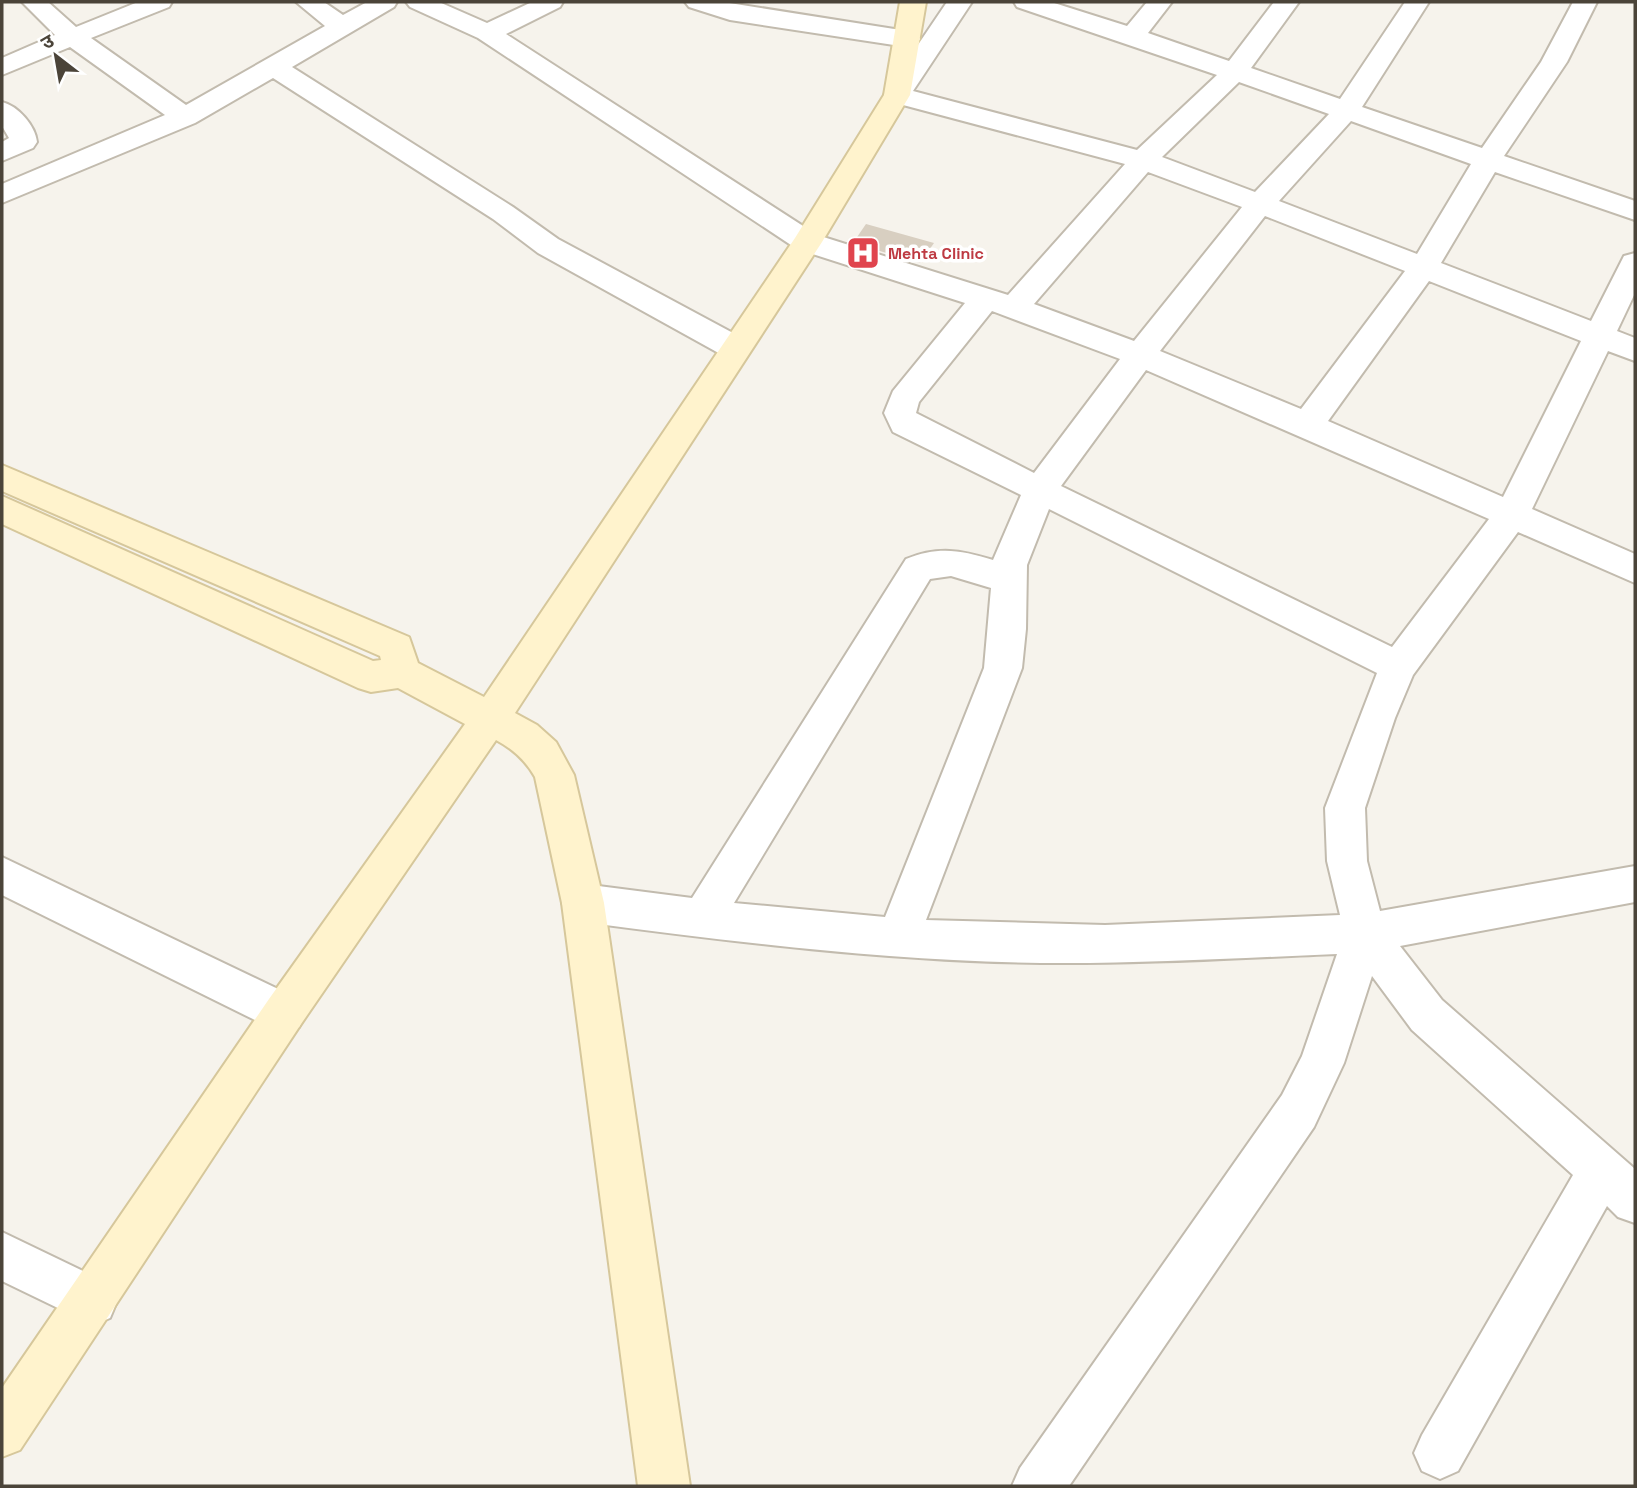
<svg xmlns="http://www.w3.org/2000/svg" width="1637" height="1488" font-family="'Space Grotesk','Noto Sans Devanagari',sans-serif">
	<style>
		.building { fill: #d8cfc1 }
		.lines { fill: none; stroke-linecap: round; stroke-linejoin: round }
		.street-casing { stroke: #c2bbae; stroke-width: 4 }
		.secondary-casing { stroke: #d6c79b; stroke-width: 4 }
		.street { fill: #fff; fill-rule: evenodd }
		.secondary { fill: #fff3cd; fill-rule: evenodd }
		.labels { text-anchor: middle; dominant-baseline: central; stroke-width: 7; stroke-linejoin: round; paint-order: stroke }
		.far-health-label { font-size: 16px; font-weight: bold; fill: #be3a42; stroke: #fff; text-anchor: start }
	</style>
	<rect width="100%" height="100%" fill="#f6f3ec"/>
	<path class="building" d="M866 224 934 243 920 263 853 243Z"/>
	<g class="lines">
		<defs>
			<path id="street" d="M22 2H48L76 27 138 2H172L169 7 91 38 186 105 325 26 296 2H324L343 15 367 2H397L394 7 292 67 513 207 558 239 746 340 751 348 746 356 735 359 724 356 538 253 493 219 273 78 195 123 2 203V184L165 115 70 47 2 75V58L55 35Z
				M406 2H439L487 23 532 2H563L560 7 506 34 817 235 1008 295 1125 164 888 101 884 95 947 2H972L913 91 1137 150 1217 75 1017 7 1014 2H1051L1127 26 1147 2H1172L1148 33 1229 61 1274 2H1299L1251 68 1340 99 1405 2H1429L1362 107 1482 148 1541 62 1573 2H1597L1567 62 1504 156 1635 201V220L1495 172 1441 263 1591 321 1624 256 1635 253V293L1617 331 1635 338V361L1608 351 1532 509 1635 554V583L1518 532 1413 675 1395 718 1365 808 1367 861 1380 911 1635 866V902L1400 946 1442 1000 1635 1169V1223L1618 1217 1607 1206 1458 1471 1440 1479 1422 1471 1414 1453 1422 1435 1573 1175 1412 1030 1372 976 1344 1063 1314 1127 1069 1486H1012L1020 1468 1282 1095 1302 1056 1337 954C1238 958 1140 964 1041 963 887 961 735 942 583 922L568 916 562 903 568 890 583 884 692 898 906 559C938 546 961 550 993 560L1021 495 893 432 884 413 893 391 965 303 797 249 478 38 410 7ZM1239 82 1329 114 1255 192 1162 157ZM1351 121 1471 164 1417 254 1279 201ZM1148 172 1242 207 1134 341 1034 304ZM1265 216 1405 271 1301 409 1160 351ZM1429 281 1581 341 1503 497 1328 421ZM992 311 1120 359 1034 473 916 413 919 402ZM1146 370 1489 519 1392 647 1061 486ZM1049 509 1377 673 1325 808 1327 861 1340 915 1105 925 926 920 1022 668 1026 629 1027 565ZM951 576 991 588 984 668 885 917 734 903 930 579Z
				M685 2H723L907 31 916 34 920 39 916 44 907 47 730 20 689 7Z
				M2 102C18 106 35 125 37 142L33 148 2 161V142L9 138 2 126Z
				M2 857 299 999 306 1013 299 1027 284 1033 269 1027 2 895Z
				M2 1232 110 1284 117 1301 110 1318 93 1325 2 1281Z"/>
			<path id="secondary" d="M900 2H926L910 95 822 242 515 713 537 725 556 742 574 775 604 903 690 1486H638L562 903 535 777C526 761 513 749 496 740L299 1027 20 1450 2 1457V1388L269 999 465 724 398 688 371 692 358 688 2 524V496L373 661 381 660 380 656 2 491V465L409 637 418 663 484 697 795 238 884 95Z"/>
		</defs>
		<use href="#street" class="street-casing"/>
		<use href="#secondary" class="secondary-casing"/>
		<use href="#street" class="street"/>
		<use href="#secondary" class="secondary"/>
	</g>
	<defs>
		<symbol id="hospital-square" viewBox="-11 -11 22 22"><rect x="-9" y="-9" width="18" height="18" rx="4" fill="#e0444e" stroke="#fff"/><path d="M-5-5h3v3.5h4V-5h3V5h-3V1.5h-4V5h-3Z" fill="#fff"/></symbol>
	</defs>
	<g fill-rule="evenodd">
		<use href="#hospital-square" x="844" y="234" width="38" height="38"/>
	</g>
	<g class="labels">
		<g class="far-health-label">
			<text x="888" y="253">Mehta Clinic</text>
		</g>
	</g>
	<rect width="1637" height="1488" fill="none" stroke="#4b4439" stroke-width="7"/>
	<g transform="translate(56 56) rotate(329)" stroke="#ffffff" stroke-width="5" paint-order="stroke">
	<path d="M0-5L12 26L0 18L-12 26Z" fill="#4b4439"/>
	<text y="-10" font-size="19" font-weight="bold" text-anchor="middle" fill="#4b4439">उ</text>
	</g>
</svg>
